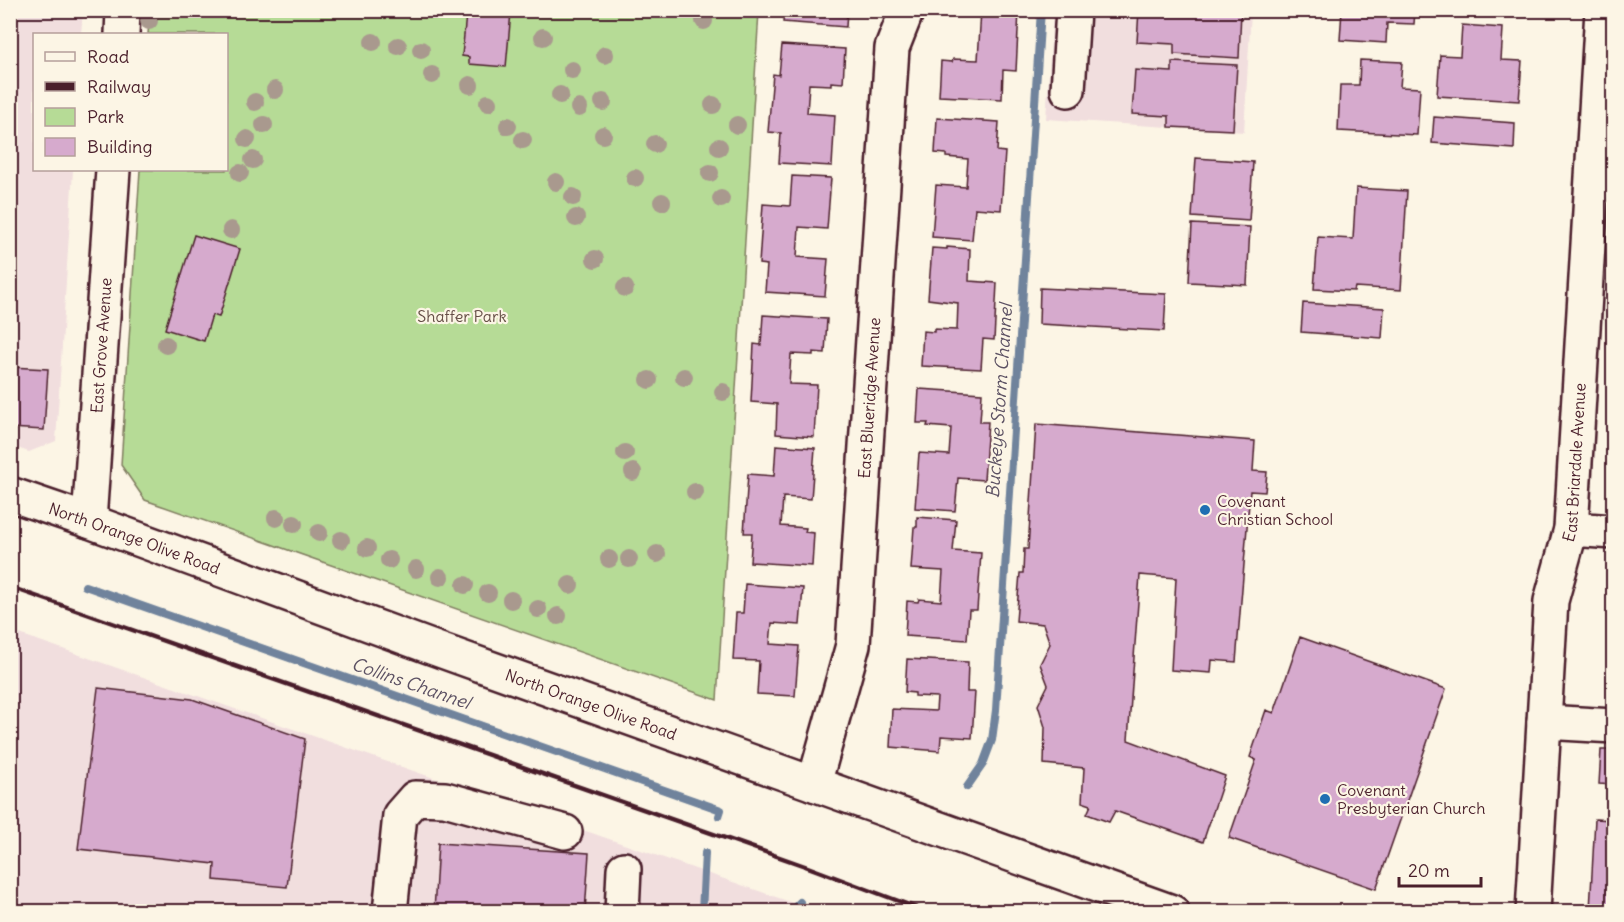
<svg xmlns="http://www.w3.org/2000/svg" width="1624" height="922" font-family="Delius,sans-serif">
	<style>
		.built { fill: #f1dede }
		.green { fill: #b6db96; stroke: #807d60; stroke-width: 1.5 }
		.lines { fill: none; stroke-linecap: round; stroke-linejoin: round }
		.stream { stroke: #6f839c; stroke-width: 8 }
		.building { fill: #d6aacd; stroke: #4a1f2b; stroke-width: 1.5 }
		.minor-casing { stroke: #4a1f2b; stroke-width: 38 }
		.minor { stroke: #fcf5e5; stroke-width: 33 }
		.rail { stroke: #4a1f2b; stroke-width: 4.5 }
		.tree { fill: #a9998e }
		.poi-dot { fill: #1f6fb2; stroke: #fcf5e5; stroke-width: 2 }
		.labels { text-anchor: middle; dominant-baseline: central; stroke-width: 4.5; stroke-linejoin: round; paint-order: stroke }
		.park-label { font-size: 16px; fill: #654e46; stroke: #fcf5e5 }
		.street-label { font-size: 16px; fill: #4a1f2b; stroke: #fcf5e5 }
		.poi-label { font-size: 16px; fill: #4a1f2b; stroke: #fcf5e5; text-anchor: start }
		.water-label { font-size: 18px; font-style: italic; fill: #5c5163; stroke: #fcf5e5 }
	</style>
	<rect width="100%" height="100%" fill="#fcf5e5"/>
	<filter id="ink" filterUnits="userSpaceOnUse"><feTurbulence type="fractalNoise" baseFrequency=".0167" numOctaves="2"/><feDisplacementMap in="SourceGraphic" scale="12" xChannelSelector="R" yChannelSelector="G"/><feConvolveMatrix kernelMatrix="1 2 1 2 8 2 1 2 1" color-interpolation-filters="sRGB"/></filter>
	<g filter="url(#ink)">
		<path class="built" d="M11 11H83L81 34H34V170H73L56 441 29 452 11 446Z
			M1053 11H1251L1244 132 1046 119Z
			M11 631 816 911H11Z"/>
		<path class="green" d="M150 11H759L717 700 145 500 121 465 140 170H226V34H148Z"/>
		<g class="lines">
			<path class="stream" d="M85 586 721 810 719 816
				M967 787 983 764 992 740 996 710 1041 10
				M702 912 705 853
				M790 912 800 902"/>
		</g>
		<path class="building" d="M473 10 511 12 506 67 469 64V57L462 56 466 14 473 15Z
			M784 10H847L846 27 783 22Z
			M981 10H1019L1016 71 1003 70 1002 99 939 96 941 61 952 62 953 59 978 60Z
			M1139 10H1241L1239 58 1174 54V44L1137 42Z
			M1342 10H1415L1414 24 1387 23 1386 43 1340 40Z
			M1462 25 1503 28 1501 60 1522 61 1519 101 1437 96 1440 55 1460 56Z
			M782 45 845 49 843 83 831 82V85L809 84 807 113 835 115 832 166 779 163 781 133 768 132 773 74 779 75Z
			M1360 60 1402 62 1400 87 1420 88 1417 135 1338 131 1340 85H1359Z
			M1172 62 1237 65 1233 130 1169 127V116L1132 114 1135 70 1172 72Z
			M1434 117 1515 123 1514 149 1432 143Z
			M937 118 999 122 997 151 1005 152 1001 210 975 208 972 240 932 237 936 185 966 187 968 159 946 157V154L935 153Z
			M1196 158 1253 162 1249 221 1192 217Z
			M792 176 831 178 827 229 799 227 797 257 828 259 825 296 765 292 767 265 759 264 763 204 790 206Z
			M1356 188 1407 191 1401 290 1355 287 1354 291 1314 289 1318 237 1353 239Z
			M1192 224 1250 227 1247 285 1189 282Z
			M194 235 240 249 219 317 212 315 204 341 165 329Z
			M947 247 970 249 969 281 997 283 994 340 983 339 981 369 921 366 923 331 934 332V329L957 330 958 303 928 299 932 248 947 249Z
			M1040 288 1166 294 1164 331 1039 324Z
			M1303 303 1384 308 1382 338 1301 332Z
			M763 315 827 319 825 353 813 352V355L791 354 789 384 817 385 814 437 776 434 777 404 751 402 754 344 761 345Z
			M10 367 48 369 44 430 10 428Z
			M919 389 982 393 980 422H988L984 480 958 478 955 511 915 508 919 453 949 455 951 428 927 426 928 423H917Z
			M1036 424 1255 441 1253 471 1267 472 1265 492 1250 491 1236 662 1212 660 1211 673 1171 670 1176 578 1140 575 1128 740 1225 776 1203 842 1115 811 1109 822 1087 814 1091 805 1082 802 1084 768 1044 764 1045 727 1038 705 1048 685 1040 664 1050 644 1043 624 1016 621 1020 573H1023L1024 549H1028Z
			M776 445 815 448 811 499 783 497 781 526 806 528 805 532 814 533 812 566 750 562 752 533H744L748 474 774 476Z
			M917 517 956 520 953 551 981 553 977 610H969L967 640 905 636 907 601 918 602 919 599 941 601 943 571 911 569 914 527H917Z
			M745 584 803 588 800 625 772 623 770 644 799 646 795 696 757 694 759 661 733 660 736 613H743Z
			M1300 637 1446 689 1376 889 1229 838 1256 760 1250 757 1266 710 1274 713Z
			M907 659 968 662 967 692H975L972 738 941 736 940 751 890 747 892 709 936 711 937 697 915 696V693L905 692Z
			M98 688 192 699 305 739 287 887 214 880 215 864 78 849Z
			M1601 750H1614V785L1599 784Z
			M1595 819 1614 820V911L1590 910Z
			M438 843 589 853 585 912H434Z"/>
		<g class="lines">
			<defs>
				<g id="minor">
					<path d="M122 34 123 10"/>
					<path d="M1068 90 1073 10"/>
					<path id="s1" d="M10 494 89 521 431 647 1172 912"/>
					<path id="s2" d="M89 521 113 170"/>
					<path d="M1571 529 1614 532"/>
					<path d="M1544 722 1614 726"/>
					<path id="s3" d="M814 784 853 645 892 48 907 10"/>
					<path d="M390 912 400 815 415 798 445 799 565 832"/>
					<path d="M622 912 624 869"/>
					<path id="s4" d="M1533 912 1551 601 1571 529 1602 10"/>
				</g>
			</defs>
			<use href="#minor" class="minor-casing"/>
			<use href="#minor" class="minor"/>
			<path class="rail" d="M10 587 805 866 928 912"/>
		</g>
		<g class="tree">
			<circle cx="149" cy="21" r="9"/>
			<circle cx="704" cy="21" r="9"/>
			<circle cx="543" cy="37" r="9"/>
			<circle cx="373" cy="42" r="9"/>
			<circle cx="398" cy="46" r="9"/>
			<circle cx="421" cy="50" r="9"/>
			<circle cx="605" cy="55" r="9"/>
			<circle cx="572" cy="70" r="9"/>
			<circle cx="432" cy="75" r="9"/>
			<circle cx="470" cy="85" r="9"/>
			<circle cx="275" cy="90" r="9"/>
			<circle cx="560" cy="95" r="9"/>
			<circle cx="255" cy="102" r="9"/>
			<circle cx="603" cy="102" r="9"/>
			<circle cx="488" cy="103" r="9"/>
			<circle cx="713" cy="105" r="9"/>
			<circle cx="579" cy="108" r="9"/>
			<circle cx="264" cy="125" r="9"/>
			<circle cx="737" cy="125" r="9"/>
			<circle cx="508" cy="126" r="9"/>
			<circle cx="603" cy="135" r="9"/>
			<circle cx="247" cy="139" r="9"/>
			<circle cx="523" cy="140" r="9"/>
			<circle cx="655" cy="144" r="9"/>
			<circle cx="719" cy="147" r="9"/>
			<circle cx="253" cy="160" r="9"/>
			<circle cx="240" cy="173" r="9"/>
			<circle cx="710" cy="173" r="9"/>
			<circle cx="635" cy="178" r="9"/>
			<circle cx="556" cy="182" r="9"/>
			<circle cx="573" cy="197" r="9"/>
			<circle cx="721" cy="199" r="9"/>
			<circle cx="662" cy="202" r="9"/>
			<circle cx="576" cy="218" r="9"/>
			<circle cx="231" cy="230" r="9"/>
			<circle cx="595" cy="259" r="9"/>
			<circle cx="625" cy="288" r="9"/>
			<circle cx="166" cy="345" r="9"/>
			<circle cx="684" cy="377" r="9"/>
			<circle cx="649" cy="380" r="9"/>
			<circle cx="723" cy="392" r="9"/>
			<circle cx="625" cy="453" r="9"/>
			<circle cx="633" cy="472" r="9"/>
			<circle cx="695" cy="492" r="9"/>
			<circle cx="276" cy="518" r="9"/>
			<circle cx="294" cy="524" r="9"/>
			<circle cx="319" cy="533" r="9"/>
			<circle cx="341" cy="540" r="9"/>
			<circle cx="367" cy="548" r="9"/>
			<circle cx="657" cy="554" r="9"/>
			<circle cx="609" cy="559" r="9"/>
			<circle cx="629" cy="559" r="9"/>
			<circle cx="389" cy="560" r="9"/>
			<circle cx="416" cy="569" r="9"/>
			<circle cx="440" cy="577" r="9"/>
			<circle cx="465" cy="585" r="9"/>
			<circle cx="570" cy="585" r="9"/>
			<circle cx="488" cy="593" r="9"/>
			<circle cx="511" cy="600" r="9"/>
			<circle cx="538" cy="609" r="9"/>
			<circle cx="558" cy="616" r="9"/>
		</g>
	</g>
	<g class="poi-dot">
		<circle cx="1205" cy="510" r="6"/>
		<circle cx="1325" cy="799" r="6"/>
	</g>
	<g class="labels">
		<g class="park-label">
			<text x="462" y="316">Shaffer Park</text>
		</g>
		<g class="street-label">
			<text stroke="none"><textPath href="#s2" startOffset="176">East Grove Avenue</textPath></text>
			<text stroke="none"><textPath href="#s3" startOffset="392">East Blueridge Avenue</textPath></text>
			<text stroke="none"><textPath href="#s4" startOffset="453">East Briardale Avenue</textPath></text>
			<text stroke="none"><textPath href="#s1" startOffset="132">North Orange Olive Road</textPath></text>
			<text stroke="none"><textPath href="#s1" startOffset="618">North Orange Olive Road</textPath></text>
		</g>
		<g class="poi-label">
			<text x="1217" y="501">Covenant<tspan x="1217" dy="18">Christian School</tspan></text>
			<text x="1337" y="790">Covenant<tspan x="1337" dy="18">Presbyterian Church</tspan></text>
		</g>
		<g class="water-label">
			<text transform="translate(999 401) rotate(-86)">Buckeye Storm Channel</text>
			<text transform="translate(411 683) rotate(19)">Collins Channel</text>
		</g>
	</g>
	<rect width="1624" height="922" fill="none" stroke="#fcf5e5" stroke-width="36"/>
	<rect x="18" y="18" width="1588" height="886" fill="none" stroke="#4a1f2b" stroke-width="2" filter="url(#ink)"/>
	<rect x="33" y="33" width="195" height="138" fill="#fcf5e5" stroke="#b59f9b" stroke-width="1.5"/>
	<rect x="45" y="52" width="30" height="9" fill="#fcf5e5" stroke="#b59f9b" stroke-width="1.5"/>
	<text x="87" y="63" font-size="18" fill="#4a1f2b">Road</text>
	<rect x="45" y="82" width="30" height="9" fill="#4a1f2b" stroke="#b59f9b" stroke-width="1.5"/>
	<text x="87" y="93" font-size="18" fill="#4a1f2b">Railway</text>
	<rect x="45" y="108" width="30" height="18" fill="#b6db96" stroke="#b59f9b" stroke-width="1.5"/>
	<text x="87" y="123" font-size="18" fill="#4a1f2b">Park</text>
	<rect x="45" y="138" width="30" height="18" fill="#d6aacd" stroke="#b59f9b" stroke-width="1.5"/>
	<text x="87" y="153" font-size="18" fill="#4a1f2b">Building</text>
	<path d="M1399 877v9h82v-9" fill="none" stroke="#4a1f2b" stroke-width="3"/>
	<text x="1408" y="877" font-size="18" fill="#4a1f2b" stroke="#fcf5e5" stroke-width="4.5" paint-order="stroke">20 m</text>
</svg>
